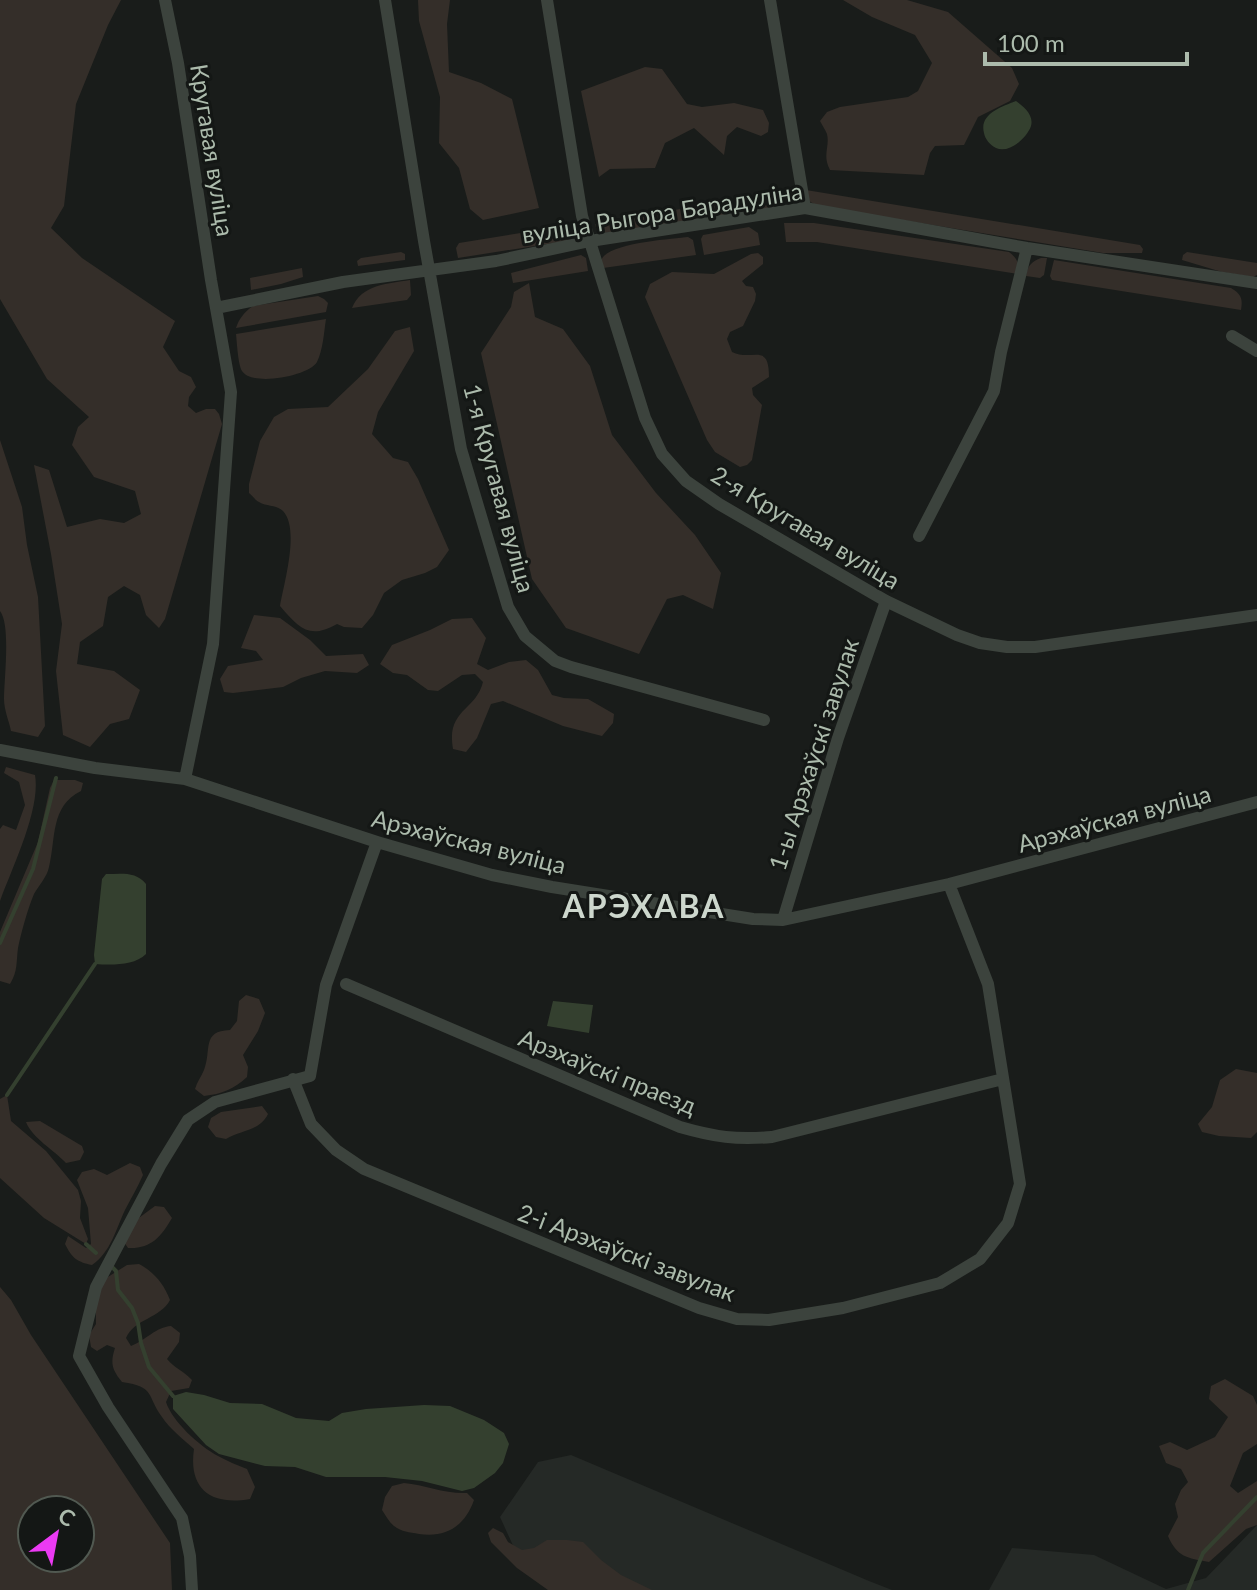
<svg xmlns="http://www.w3.org/2000/svg" width="1257" height="1590" font-family="Lato,sans-serif">
	<style>
		.built { fill: #252926 }
		.green { fill: #342e29; fill-rule: evenodd }
		.water { fill: #34402f }
		.lines { fill: none; stroke-linecap: round; stroke-linejoin: round }
		.stream { stroke: #34402f; stroke-width: 4 }
		.street { stroke: #3c433d; stroke-width: 12 }
		.labels { text-anchor: middle; dominant-baseline: central; stroke-width: 6; stroke-linejoin: round; paint-order: stroke }
		.street-label { font-size: 24px; fill: #acbbac; stroke: #141715 }
		.district-label { font-size: 32px; font-weight: bold; letter-spacing: 2px; fill: #cdd7cd; stroke: #141715 }
	</style>
	<rect width="100%" height="100%" fill="#191c1a"/>
	<path class="built" d="M571 1455 869 1581 892 1590H590L516 1552 500 1517 538 1462Z
		M1257 1525V1590H989L1012 1548 1094 1555 1166 1589 1206 1578Z"/>
	<path class="green" d="M0 0H121L108 25 76 104 64 206 51 228 82 258 175 321 163 347 179 371 191 377 196 387 189 397 188 406 196 413 206 409H215L219 414 222 424 165 619 159 628 146 615 140 595 124 586 108 597 103 626 80 642 77 664 114 671 140 690 129 719 110 724 90 747 63 735 56 671 62 624 51 554 34 465 49 470 67 527 100 519 124 523 141 514 135 491 94 477 72 445 78 427 89 417 47 379 0 299Z
		M418 0H450L447 24 449 72 481 83 512 99 539 208 483 220 470 209 459 168 439 143 440 97 419 21Z
		M843 0H907L948 12 1012 68 1019 84 1010 101 978 117 964 145 935 146 930 153 924 175 830 170C822 155 830 147 827 134 825 129 822 125 820 121L827 112 840 107 908 97 918 91 932 63 915 35 872 17Z
		M645 67 662 69 687 104 702 107 734 103 763 110 769 123 768 132 761 136 737 127 727 136 724 155 694 128 665 143 655 168 610 169 599 177 581 91Z
		M806 190 1140 245 1143 249 1142 253H1103L817 206 809 201Z
		M772 197 774 207 700 220 697 218 695 211 698 207Z
		M686 208 688 218 685 222 604 233 597 231 595 224Z
		M784 223H814L1009 252C1018 259 1019 263 1018 274L817 242H786Z
		M577 224V234L573 240 458 258 456 248 459 243Z
		M749 227 758 233 760 245 704 255 701 239 703 235Z
		M688 237 693 240 696 255 603 268C603 266 601 264 601 262 602 243 673 239 688 237Z
		M401 252 405 254V260L358 266 357 261 361 258Z
		M1187 252 1257 263V275L1253 277 1222 272 1182 260 1183 255Z
		M758 253 763 257V264L742 281 746 286 753 287 756 294 755 301 743 326 730 332 727 339 732 352C752 362 769 341 769 377L752 388 753 395 762 405 752 460 747 465 740 467 715 452 707 440 645 297 650 284 672 272 714 274 751 254Z
		M581 255 586 258 588 271 513 283 511 273Z
		M1041 258H1047L1044 275 1040 278 1026 276C1027 266 1032 261 1041 258Z
		M1054 260 1231 288C1241 294 1243 298 1241 310L1052 280 1050 276Z
		M302 268 303 277 281 284 251 290 250 278Z
		M410 280 411 295 407 300 352 308C362 284 387 284 410 280Z
		M529 283 535 317 563 329 590 366 612 435 656 493 695 535 721 573 713 609 683 595 667 599 639 654 566 628 532 579 481 353 511 307 514 292Z
		M318 296 324 299 328 303 326 312 236 328C239 319 244 312 253 306Z
		M326 319C324 332 323 350 317 362 309 376 252 387 242 371 238 364 237 343 236 334Z
		M410 327 414 351 378 412 372 434 393 458 408 462 418 479 449 550 437 567 425 573 402 580 384 593 373 615 362 628 344 627 337 624C309 640 299 628 280 606 284 583 300 529 283 511 275 504 267 507 259 502 255 500 253 496 249 493V484L260 441 274 417 288 409 328 407 368 369 395 331Z
		M0 440 22 507 27 545 38 597 45 726 38 737 11 731C9 721 4 710 4 699 4 679 11 625 0 611Z
		M254 615 280 618 310 640 326 656 363 654 369 665 357 673 325 671 301 678 283 687 233 693 224 692 220 679 228 666 263 660 256 651 241 648Z
		M472 618 486 638 477 664 488 670 509 662 526 660 538 670 552 695 564 698 588 699 614 714 613 723 602 736 563 726 503 701 491 704 477 738 466 752 453 749C446 709 476 711 483 682L475 674 462 675 438 691 428 690 407 675 393 673 380 664 392 645 430 630 452 619Z
		M6 767 35 775C41 809 12 868 0 901V829L3 825 16 830 25 805 19 782 4 773Z
		M54 780H75L83 783 81 791C50 806 56 839 49 867 47 877 39 885 34 894 28 908 21 933 18 948 16 963 18 971 10 984L0 981V932L38 842 50 788Z
		M246 995 259 999 265 1013 258 1031 243 1055 248 1067 247 1077C234 1089 222 1094 204 1096L195 1089C197 1082 201 1077 204 1070 212 1050 201 1031 230 1030L237 1021 239 1001Z
		M1236 1069 1257 1073V1132L1251 1138 1219 1136 1202 1132 1198 1124 1212 1107 1220 1080Z
		M7 1095 11 1121 46 1151 78 1190 81 1201 80 1218 88 1239 86 1244 44 1218 0 1178V1099Z
		M262 1106 268 1114C260 1131 241 1130 226 1139L216 1137 208 1127 211 1118 221 1112Z
		M40 1121 82 1146 84 1152 80 1160 66 1163C54 1150 32 1138 26 1122Z
		M130 1163 140 1167 143 1175C138 1187 131 1198 125 1210 116 1229 111 1252 92 1265 77 1262 72 1258 65 1244L68 1236 86 1248 91 1244 88 1208 77 1180 82 1172 94 1169 107 1175Z
		M155 1206 164 1207 172 1218C161 1237 151 1249 128 1248L124 1242 136 1220Z
		M139 1264C154 1272 164 1284 170 1300 161 1318 134 1319 126 1338L131 1346C146 1340 156 1327 171 1326L180 1333 179 1342 167 1359C174 1368 184 1371 192 1380L189 1388 171 1391 166 1402C172 1421 199 1446 218 1456 227 1461 237 1465 247 1469L255 1487 250 1499C212 1506 188 1490 194 1449 183 1439 170 1429 162 1417 146 1395 156 1387 122 1382 112 1370 110 1363 115 1348L107 1345 97 1351 91 1347 89 1335 96 1324V1298L103 1280 127 1265Z
		M0 1287 11 1300 31 1335 170 1543 172 1590H0ZM32 1510H80V1558H32Z
		M1225 1379 1253 1396 1257 1405V1444L1243 1453 1230 1486 1238 1493 1257 1481V1525L1246 1529 1209 1562C1187 1558 1177 1557 1168 1536L1178 1517 1175 1504 1181 1490 1188 1482 1181 1469 1166 1463 1159 1446 1170 1442 1187 1450 1215 1437 1228 1417 1209 1399 1211 1386Z
		M404 1483C425 1485 445 1494 467 1493L474 1500C465 1526 446 1538 419 1534 409 1532 402 1532 394 1526 389 1522 386 1516 382 1510L385 1497 392 1486Z
		M493 1528 503 1533 508 1542 522 1550 534 1548 547 1540H567L583 1542 601 1560 621 1575 652 1590H548L517 1568 491 1542 488 1533Z"/>
	<path class="water" d="M1016 101C1024 107 1034 115 1031 126 1027 138 1009 154 996 148 990 145 985 139 984 133 979 114 1001 107 1016 101Z
		M106 874C121 874 136 871 146 884V954C134 966 111 965 95 964L94 955 102 879Z
		M553 1001 593 1005 589 1033 547 1026Z
		M186 1392 204 1395 230 1403 262 1404 296 1418 329 1421 342 1413 366 1409 424 1405 450 1406 484 1420 504 1433 509 1444 503 1463 495 1473 474 1488 462 1491 422 1481 385 1477H326L295 1467 265 1466 219 1454 206 1445 173 1409V1396Z"/>
	<g class="lines">
		<path class="stream" d="M0 943 33 869 56 778
			M7 1095 95 964
			M86 1244 96 1253
			M111 1266 116 1271 118 1290 132 1308 138 1323 141 1343 149 1367 173 1396
			M1188 1590 1203 1553 1257 1497"/>
		<path class="street" d="M165 0 178 63 211 280 231 392 213 644 185 779
			M385 0 424 241 461 449 508 607 525 636 555 661 571 667 764 720
			M547 0 582 216 645 418 662 454 686 481 719 504 886 601 957 635 980 643 1007 647H1035L1257 615
			M770 0 805 208
			M216 308 343 282 496 261 590 241 805 208 1027 248 1257 283
			M1232 336 1257 351
			M919 536 994 391 1001 352 1027 248
			M0 750 95 768 185 779 377 842 492 875 552 887 753 919 783 920 949 884 1257 802
			M783 920 838 738 886 601
			M346 984 680 1127C715 1137 736 1140 772 1137L1003 1079
			M293 1079 311 1124 336 1150 364 1169 699 1308 737 1319 769 1320 843 1308 940 1283 980 1259 1008 1223 1020 1184 988 984 949 884
			M192 1590 190 1556 182 1518 108 1407 79 1356 96 1287 161 1164 188 1120 215 1102 310 1076 326 985 377 842"/>
	</g>
	<g class="labels">
		<g class="street-label">
			<text transform="translate(213 150) rotate(81)">Кругавая вуліца</text>
			<text transform="translate(662 212) rotate(-9)">вуліца Рыгора Барадуліна</text>
			<text transform="translate(500 488) rotate(75)">1-я Кругавая вуліца</text>
			<text transform="translate(806 527) rotate(31)">2-я Кругавая вуліца</text>
			<text transform="translate(813 754) rotate(-72)">1-ы Арэхаўскі завулак</text>
			<text transform="translate(1114 818) rotate(-15)">Арэхаўская вуліца</text>
			<text transform="translate(469 841) rotate(14)">Арэхаўская вуліца</text>
			<text transform="translate(608 1071) rotate(22)">Арэхаўскі праезд</text>
			<text transform="translate(627 1252) rotate(21)">2-і Арэхаўскі завулак</text>
		</g>
		<g class="district-label">
			<text x="644" y="905">АРЭХАВА</text>
		</g>
	</g>
	<g transform="translate(56 1534) rotate(32)"><circle r="38" fill="#141715" stroke="#515951" stroke-width="2"/>
	<path d="M0-6L14 30L0 20L-14 30Z" fill="#eb3af3"/>
	<text y="-12" font-size="22" font-weight="bold" text-anchor="middle" fill="#acbbac">С</text>
	</g>
	<path d="M985 52v12h202v-12" fill="none" stroke="#acbbac" stroke-width="4"/>
	<text x="997" y="52" font-size="24" fill="#acbbac" stroke="#141715" stroke-width="6" paint-order="stroke">100 m</text>
</svg>
